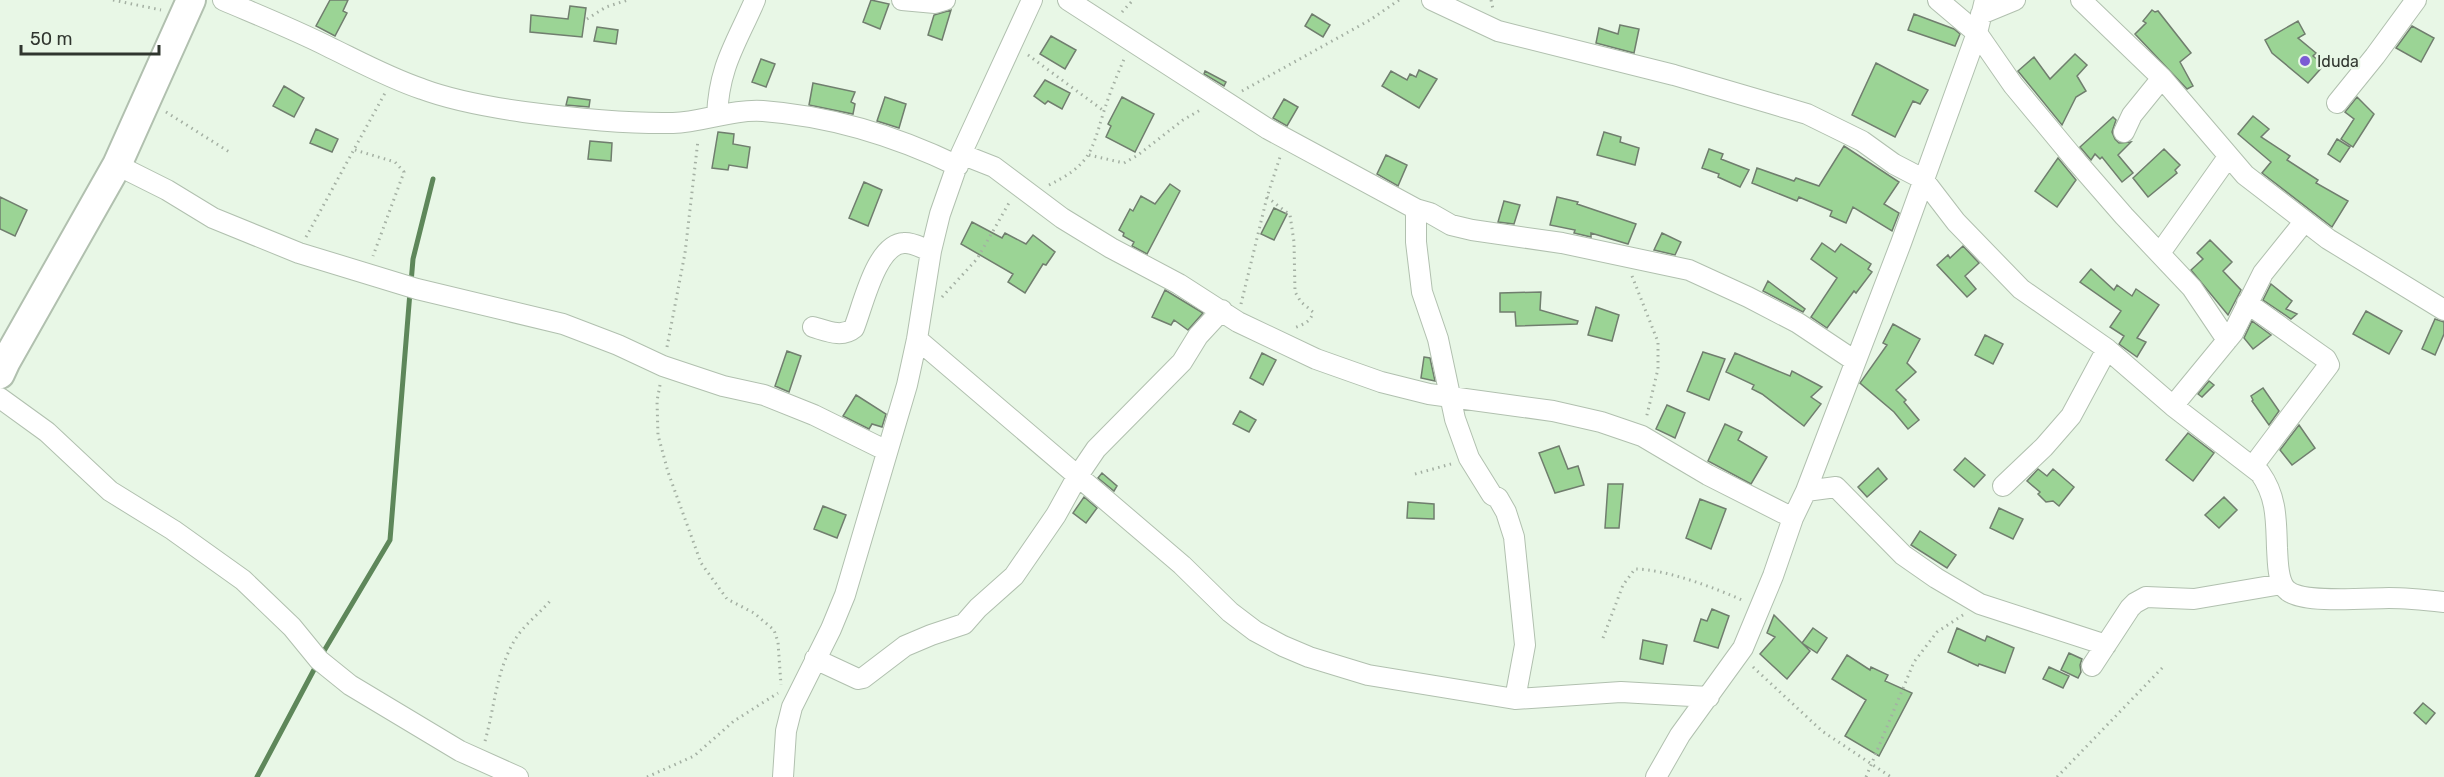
<svg xmlns="http://www.w3.org/2000/svg" width="2444" height="777" font-family="Rubik,sans-serif">
	<style>
		.lines { fill: none; stroke-linecap: round; stroke-linejoin: round }
		.stream { stroke: #5e875a; stroke-width: 5 }
		.building { fill: #9bd495; stroke: #707e6e; stroke-width: 1.5 }
		.street-casing { stroke: #b1c0af; stroke-width: 22 }
		.secondary-casing { stroke: #b1c0af; stroke-width: 32 }
		.path { stroke: #a4b0a3; stroke-width: 3; stroke-dasharray: 1.5 4.5; stroke-linecap: butt }
		.street { stroke: #fff; stroke-width: 20 }
		.secondary { stroke: #fff; stroke-width: 28 }
		.poi-dot { fill: #7b5ad4; stroke: #e8f7e6; stroke-width: 2 }
		.labels { text-anchor: middle; dominant-baseline: central; stroke-width: 5; stroke-linejoin: round; paint-order: stroke }
		.poi-label { font-size: 16px; fill: #30362f; stroke: #e8f7e6; text-anchor: start }
	</style>
	<rect width="100%" height="100%" fill="#e8f7e6"/>
	<g class="lines">
		<path class="stream" d="M411 283 413 259 433 179
			M321 656 390 540 410 292
			M257 777 317 664"/>
	</g>
	<path class="building" d="M330 0H348L343 11 347 13 335 36 316 26Z
		M871 0 889 4 880 29 863 22Z
		M570 6 586 8 582 37 530 32 531 15 568 19Z
		M951 10 942 40 928 35 934 15Z
		M2152 10 2155 12 2158 11 2191 53 2180 62 2193 86 2187 89 2135 34 2146 23 2143 21Z
		M1312 14 1330 25 1323 37 1305 26Z
		M1914 14 1954 29 1960 34 1955 46 1908 30Z
		M2298 21 2305 34 2298 38 2316 53 2313 56 2324 65 2308 83 2272 53 2265 40Z
		M1620 25 1639 29 1634 53 1596 43 1599 28 1618 34Z
		M2412 26 2434 38 2421 62 2396 48Z
		M597 27 618 30 616 44 594 41Z
		M1051 36 1076 50 1065 69 1040 54Z
		M2075 54 2087 65 2077 76 2086 91 2076 97 2062 125 2018 71 2034 57 2050 79Z
		M761 59 775 64 766 87 752 82Z
		M1876 63 1928 90 1920 104 1913 101 1895 137 1852 115Z
		M1419 70 1437 79 1419 108 1382 86 1391 71 1407 80 1410 74 1416 77Z
		M1205 71 1226 82 1224 86 1204 74Z
		M1045 80 1070 93 1062 109 1048 101 1045 104 1034 96Z
		M813 83 855 92 851 102 855 104 853 114 809 105Z
		M284 86 304 98 294 117 273 106Z
		M568 97 590 100 589 107 566 105Z
		M885 97 906 104 899 128 877 121Z
		M1122 97 1154 114 1135 152 1106 137 1111 126 1108 124Z
		M2357 97 2374 114 2353 147 2341 139 2354 119 2345 112Z
		M1284 99 1298 107 1287 126 1273 118Z
		M2253 116 2269 129 2261 137 2290 156 2287 160 2318 180 2316 183 2348 201 2332 227 2262 173 2271 162 2238 134Z
		M2113 117 2116 120 2112 132 2115 139 2119 143 2131 142 2118 155 2133 173 2122 182 2102 157 2100 159 2095 154 2091 160 2080 147Z
		M316 129 338 139 332 152 310 143Z
		M718 132 734 134 733 144 750 147 747 168 729 165 728 170 712 168Z
		M1604 132 1621 137 1620 142 1639 148 1635 165 1597 155Z
		M2337 139 2350 147 2340 162 2328 154Z
		M590 141 612 143 611 161 588 159Z
		M1844 146 1899 182 1884 204 1899 213 1892 231 1853 207 1846 223 1830 216 1832 211 1799 197 1797 201 1752 183 1757 168 1794 181 1796 178 1819 186Z
		M1709 149 1723 154 1721 159 1749 170 1740 187 1718 177 1719 174 1702 168Z
		M2164 149 2180 165 2175 170 2177 173 2148 197 2133 178Z
		M1386 155 1407 165 1398 186 1377 174Z
		M2058 158 2076 180 2057 207 2035 191Z
		M864 182 882 190 868 226 849 218Z
		M1170 184 1180 191 1147 254 1132 246 1134 242 1123 236 1124 233 1119 230 1130 209 1133 211 1141 196 1155 204Z
		M0 197 27 210 15 236 0 229Z
		M1557 197 1578 202 1577 204 1636 224 1628 244 1591 233V237L1574 233 1575 230 1550 225Z
		M1504 201 1520 205 1514 224 1498 222Z
		M1274 208 1287 214 1274 240 1261 234Z
		M972 222 1002 238 1005 233 1026 244 1033 235 1055 252 1046 265 1043 264 1025 293 1008 282 1013 274 961 244Z
		M1662 233 1681 242 1675 255 1654 250Z
		M2210 240 2232 262 2223 271 2241 290 2228 315 2191 270 2203 259 2197 253Z
		M1822 243 1835 252 1841 244 1871 264 1868 269 1872 272 1856 293 1854 291 1827 328 1811 317 1837 278 1811 259Z
		M1963 246 1979 263 1965 276 1976 289 1967 297 1937 265 1948 255 1950 258Z
		M2091 269 2114 290 2117 285 2132 296 2136 289 2159 305 2137 338 2146 342 2137 357 2119 344 2124 336 2110 327 2121 311 2080 282Z
		M1768 281 1805 309 1803 312 1763 291Z
		M2271 284 2292 301 2286 309 2297 314 2291 319 2263 300Z
		M1165 290 1203 313 1188 330 1174 320 1171 325 1152 317Z
		M1541 292 1540 310 1578 321 1577 324 1516 326 1515 312H1500V293Z
		M1596 307 1619 315 1612 341 1588 335Z
		M2366 311 2402 331 2389 354 2353 334Z
		M2435 319 2444 322V334L2435 355 2422 349Z
		M2252 321 2271 335 2253 349 2244 338Z
		M1893 324 1920 339 1907 363 1916 372 1896 390 1906 400 1904 402 1919 420 1908 429 1894 412 1860 383 1887 345 1883 343Z
		M1985 335 2003 344 1993 364 1975 355Z
		M787 351 801 356 789 392 775 386Z
		M1703 352 1725 359 1709 400 1687 391Z
		M1262 353 1276 360 1263 385 1250 378Z
		M1735 353 1790 376 1792 371 1822 387 1811 397 1821 404 1804 426 1762 394 1752 389 1754 385 1726 372Z
		M1424 357 1430 358 1435 381 1421 378Z
		M2209 381 2214 385 2202 397 2198 394Z
		M2263 388 2279 411 2269 425 2252 401 2253 400 2251 396Z
		M856 395 886 414 882 427 872 424 869 429 843 416Z
		M1667 405 1685 413 1675 438 1656 429Z
		M1240 411 1256 420 1249 432 1233 424Z
		M1725 424 1742 432 1738 440 1767 457 1751 484 1708 461Z
		M2299 425 2315 448 2292 465 2280 450Z
		M2188 433 2214 453 2193 481 2166 460Z
		M1559 446 1568 469 1578 466 1584 485 1555 493 1539 453Z
		M1965 458 1985 475 1974 487 1954 470Z
		M1878 468 1887 479 1867 497 1858 487Z
		M2038 469 2047 476 2053 469 2074 487 2059 506 2053 501 2046 502 2038 494 2040 492 2027 481Z
		M1102 473 1117 486 1114 491 1098 478Z
		M1608 484H1623L1619 528H1605Z
		M1084 497 1097 508 1086 523 1073 513Z
		M2224 497 2237 510 2219 528 2205 515Z
		M1700 499 1726 509 1711 549 1686 538Z
		M1408 502 1434 504V519L1407 518Z
		M823 506 846 515 837 538 814 529Z
		M1999 508 2023 519 2013 539 1990 528Z
		M1920 531 1956 555 1947 568 1911 545Z
		M1712 609 1729 616 1718 648 1694 641 1701 619 1707 621Z
		M1774 615 1810 651 1787 679 1760 654 1775 637 1767 633Z
		M1813 628 1827 638 1817 653 1802 643Z
		M1957 628 1985 641 1987 636 2014 648 2005 673 1979 664 1978 666 1948 652Z
		M1643 640 1667 645 1663 664 1640 659Z
		M2069 653 2082 659 2080 665 2081 672 2078 678 2061 670Z
		M1847 655 1870 670 1871 667 1888 675 1885 681 1912 693 1879 756 1845 736 1866 700 1832 679Z
		M2049 667 2069 676 2063 688 2043 679Z
		M2423 703 2435 713 2426 724 2414 713Z"/>
	<g class="lines">
		<defs>
			<path id="street" d="M223 0C258 15 293 29 327 46 358 61 389 78 422 89 454 101 489 107 524 112 570 118 627 124 673 123 703 122 732 109 763 111 830 116 898 137 958 166
				M902 0 935 3 945 0
				M1068 0 1268 129 1416 209 1430 213 1451 225 1472 230 1562 243 1689 270 1748 297 1798 323 1855 361
				M1432 0 1498 31 1674 75 1773 104 1807 114 1862 141 1894 164 1923 179 1956 222 2021 289 2107 349 2173 406 2260 473C2277 497 2276 520 2277 548 2278 561 2277 583 2288 591 2305 604 2367 598 2389 598 2407 598 2426 600 2444 602
				M1938 0 1977 33 2013 85 2077 162 2124 216 2192 288 2227 340
				M2081 0 2162 78 2245 175 2328 239 2444 310
				M1981 14 2015 0
				M2337 103 2375 56 2416 0
				M717 116C719 66 736 44 755 0
				M2124 132 2132 115 2162 78
				M961 154 994 167 1062 218 1111 248 1179 284 1238 322 1316 359 1381 382 1429 394 1553 411 1601 422 1642 436 1708 475 1793 518
				M117 165 167 190 213 218 299 253 417 289 563 324 618 345 663 366 723 386 764 395 814 415 887 451
				M1416 209V242L1422 292 1438 339 1455 419 1469 458 1492 495 1498 498 1506 512 1514 537 1525 645 1515 699
				M2160 253 2228 157
				M2247 303 2326 359 2329 365 2253 466
				M813 327C827 331 842 338 854 328 863 306 876 244 904 243 913 242 923 249 931 251
				M917 339 1182 565 1230 612 1255 631 1283 646 1309 657 1368 675 1515 699 1621 692 1709 697
				M0 398 47 432 110 491 173 530 243 580 292 627 319 660 350 685 460 751 518 777
				M2173 406 2233 333 2263 273 2304 222
				M2003 486 2044 447 2071 416 2107 349
				M1806 491 1836 487 1903 555 1936 578 1980 604 2106 645
				M815 659 858 679 863 678 905 646 931 635 964 624 978 608 1014 576 1056 515 1077 477 1096 449 1182 362 1198 336 1222 310
				M2092 666 2130 608 2135 603 2146 597 2194 599 2282 584
				M783 777 786 731 792 707 831 629 845 595 907 385 917 339 931 251 940 214 961 154 1032 0
				M1656 777 1680 735 1743 648 1773 576 1793 518 1806 491 1901 243 1977 33 1985 0"/>
			<path id="secondary" d="M0 374 6 361 117 165 191 0"/>
		</defs>
		<use href="#street" class="street-casing"/>
		<use href="#secondary" class="secondary-casing"/>
		<path class="path" d="M113 0 161 10
			M1491 0 1493 9
			M1122 12 1133 0
			M587 19 606 7 628 0
			M1028 55 1104 111
			M1242 91 1370 20 1399 0
			M166 112 231 153
			M355 150 395 162 404 172 373 256
			M1089 155 1124 163 1138 155 1183 120 1202 109
			M1049 185C1089 165 1091 154 1103 114 1109 95 1117 75 1125 57
			M1267 197 1290 215 1294 242 1295 292 1301 302 1313 312C1311 322 1302 325 1294 328
			M306 237 385 93
			M1632 276 1658 342V369L1646 419
			M942 297 977 259 1009 203
			M1241 304 1267 197 1280 157
			M667 347 685 253 698 140
			M660 385 657 401 658 435 668 472 701 563 727 599 754 613 774 630 778 642 781 685
			M1415 474 1451 464
			M1603 638 1623 585 1635 569C1665 569 1716 588 1744 601
			M1753 667 1822 731 1891 777
			M485 741C495 706 496 670 516 638 525 624 540 613 551 600
			M647 777 694 756 734 721 778 693
			M1866 777 1914 662 1937 632 1963 615
			M2057 777 2164 666"/>
		<use href="#street" class="street"/>
		<use href="#secondary" class="secondary"/>
	</g>
	<circle class="poi-dot" cx="2305" cy="61" r="6"/>
	<g class="labels">
		<g class="poi-label">
			<text x="2317" y="61">Iduda</text>
		</g>
	</g>
	<path d="M21 45v9h138v-9" fill="none" stroke="#30362f" stroke-width="3"/>
	<text x="30" y="45" font-size="18" fill="#30362f" stroke="#e8f7e6" stroke-width="4.5" paint-order="stroke">50 m</text>
</svg>
